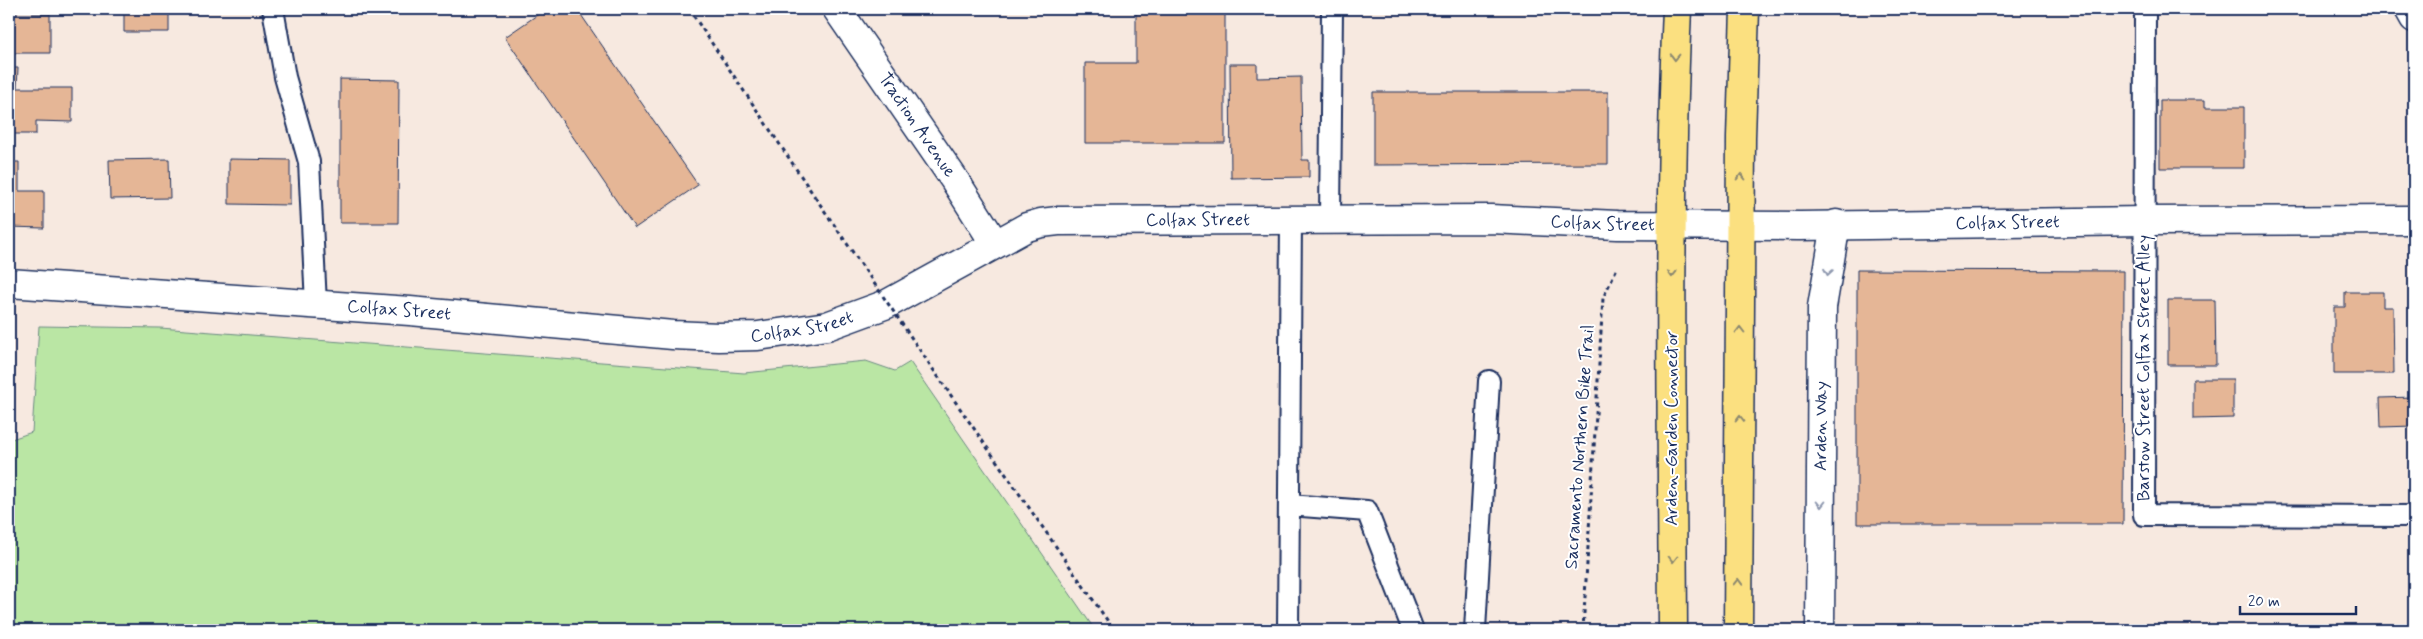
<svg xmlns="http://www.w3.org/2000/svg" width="2423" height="639" font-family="Mynerve,sans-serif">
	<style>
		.green { fill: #bae6a4; stroke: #6a8a81 }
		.building { fill: #e5b696; stroke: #1b2f5e }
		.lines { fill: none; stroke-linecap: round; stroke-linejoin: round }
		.service-casing { stroke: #1b2f5e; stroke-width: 24 }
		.minor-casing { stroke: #1b2f5e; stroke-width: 31 }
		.primary-casing { stroke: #1b2f5e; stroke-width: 31 }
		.path { stroke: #1b2f5e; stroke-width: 3; stroke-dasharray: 4 4; stroke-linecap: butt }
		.service { stroke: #fff; stroke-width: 20 }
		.minor { stroke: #fff; stroke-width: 28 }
		.primary { stroke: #fbe080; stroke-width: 28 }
		.path-bridge { stroke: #1b2f5e; stroke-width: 3; stroke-dasharray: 4 4; stroke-linecap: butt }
		.oneway { stroke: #8b886f }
		.oneway2 { stroke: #8d97ae }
		.labels { text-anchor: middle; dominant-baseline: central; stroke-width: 4; stroke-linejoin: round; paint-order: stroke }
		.street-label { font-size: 18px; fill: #1b2f5e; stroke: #fff }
	</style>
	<rect width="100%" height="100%" fill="#f7e9e0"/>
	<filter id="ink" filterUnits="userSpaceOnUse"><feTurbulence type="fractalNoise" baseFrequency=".02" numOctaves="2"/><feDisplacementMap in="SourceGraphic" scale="10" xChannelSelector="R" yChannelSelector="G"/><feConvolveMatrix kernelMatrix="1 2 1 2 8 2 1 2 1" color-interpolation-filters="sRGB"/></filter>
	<g filter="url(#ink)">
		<path class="green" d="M39 326 160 328 744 373 866 361 895 371 910 362 1095 630H9V440L32 432Z"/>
		<path class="building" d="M124 9H169V32H124Z
			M546 9H577L698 185 635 228 505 37Z
			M1136 9H1225V143H1085V63H1136Z
			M9 14H50V53H9Z
			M1230 64H1257V78L1301 77 1302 160H1309V177L1231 178Z
			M9 68H18L17 88H72V122L36 121V134H9Z
			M340 79 399 80 398 223H340Z
			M1373 92H1608V164L1373 165Z
			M2160 100H2205V107H2244V168H2160Z
			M169 159 170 198 110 199 109 160Z
			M229 159 290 160V205L229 204Z
			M9 162H19V191H44V228L9 227Z
			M1857 270 2124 271 2123 524H1857Z
			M2345 292H2383V307H2393L2394 374H2334V307H2345Z
			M2168 300H2215L2216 365H2168Z
			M2193 379H2233V418L2193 419Z
			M2414 397V426L2381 427 2380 398Z"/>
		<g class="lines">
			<defs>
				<path id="service" d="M273 9 285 77 309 162 316 304
					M2145 9 2144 515 2414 516
					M1330 219 1332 9
					M1289 505 1367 511 1413 630
					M1288 630 1291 219
					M1475 630 1489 381"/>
				<g id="minor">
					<path id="s1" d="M837 9 954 179 995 244"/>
					<path d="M2409 9 2414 18"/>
					<path id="s2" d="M9 283 410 311 673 335 719 337 758 336 827 326 887 304 1027 227 1041 223 1058 221 1491 219 1617 225 1800 226 2144 221 2414 220"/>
					<path id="s3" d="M1820 630 1822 307 1836 224"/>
				</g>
				<path id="primary" d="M1673 630C1672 423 1668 216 1677 9
					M1738 630 1741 137 1745 9"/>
			</defs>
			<use href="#service" class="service-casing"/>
			<use href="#minor" class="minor-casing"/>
			<use href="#primary" class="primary-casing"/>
			<path class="path" d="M689 9 815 197
				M950 394 1114 630
				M1583 630 1603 298 1617 268"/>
			<use href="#service" class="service"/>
			<use href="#minor" class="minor"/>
			<use href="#primary" class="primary"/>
			<path class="path-bridge" d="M815 197 950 394"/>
		</g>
		<defs><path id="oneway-chevron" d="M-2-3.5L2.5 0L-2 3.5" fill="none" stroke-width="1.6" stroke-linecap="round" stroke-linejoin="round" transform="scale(1.25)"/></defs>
		<g class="oneway">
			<use href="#oneway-chevron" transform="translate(1675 57) rotate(92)"/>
			<use href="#oneway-chevron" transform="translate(1741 177) rotate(-90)"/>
			<use href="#oneway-chevron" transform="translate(1672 274) rotate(91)"/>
			<use href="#oneway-chevron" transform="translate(1740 330) rotate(-90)"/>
			<use href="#oneway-chevron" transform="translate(1740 419) rotate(-90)"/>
			<use href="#oneway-chevron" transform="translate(1673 559) rotate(90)"/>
			<use href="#oneway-chevron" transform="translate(1738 582) rotate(-89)"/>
		</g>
		<g class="oneway2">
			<use href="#oneway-chevron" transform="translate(1828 272) rotate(99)"/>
			<use href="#oneway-chevron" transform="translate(1821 504) rotate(90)"/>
		</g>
	</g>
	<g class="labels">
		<g class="street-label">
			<text stroke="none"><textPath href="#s1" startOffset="141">Traction Avenue</textPath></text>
			<text stroke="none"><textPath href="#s2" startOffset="1216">Colfax Street</textPath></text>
			<text stroke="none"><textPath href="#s2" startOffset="2026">Colfax Street</textPath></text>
			<text stroke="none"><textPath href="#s2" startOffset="1621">Colfax Street</textPath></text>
			<text stroke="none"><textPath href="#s2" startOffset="391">Colfax Street</textPath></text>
			<text stroke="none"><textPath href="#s2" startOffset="796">Colfax Street</textPath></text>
			<text transform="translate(2144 368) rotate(-90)">Barstow Street Colfax Street Alley</text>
			<text stroke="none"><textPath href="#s3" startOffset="204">Arden Way</textPath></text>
			<text transform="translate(1672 428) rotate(-90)">Arden-Garden Connector</text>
			<text transform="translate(1580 447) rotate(-86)">Sacramento Northern Bike Trail</text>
		</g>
	</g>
	<rect width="2423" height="639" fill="none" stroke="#fff" stroke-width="30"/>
	<rect x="15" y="15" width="2393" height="609" fill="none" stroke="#1b2f5e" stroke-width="2" filter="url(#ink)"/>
	<path d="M2240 606v8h116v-8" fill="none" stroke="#1b2f5e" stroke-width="2.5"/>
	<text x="2248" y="606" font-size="15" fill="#1b2f5e" stroke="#ffffff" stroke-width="4" paint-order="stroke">20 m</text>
</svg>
